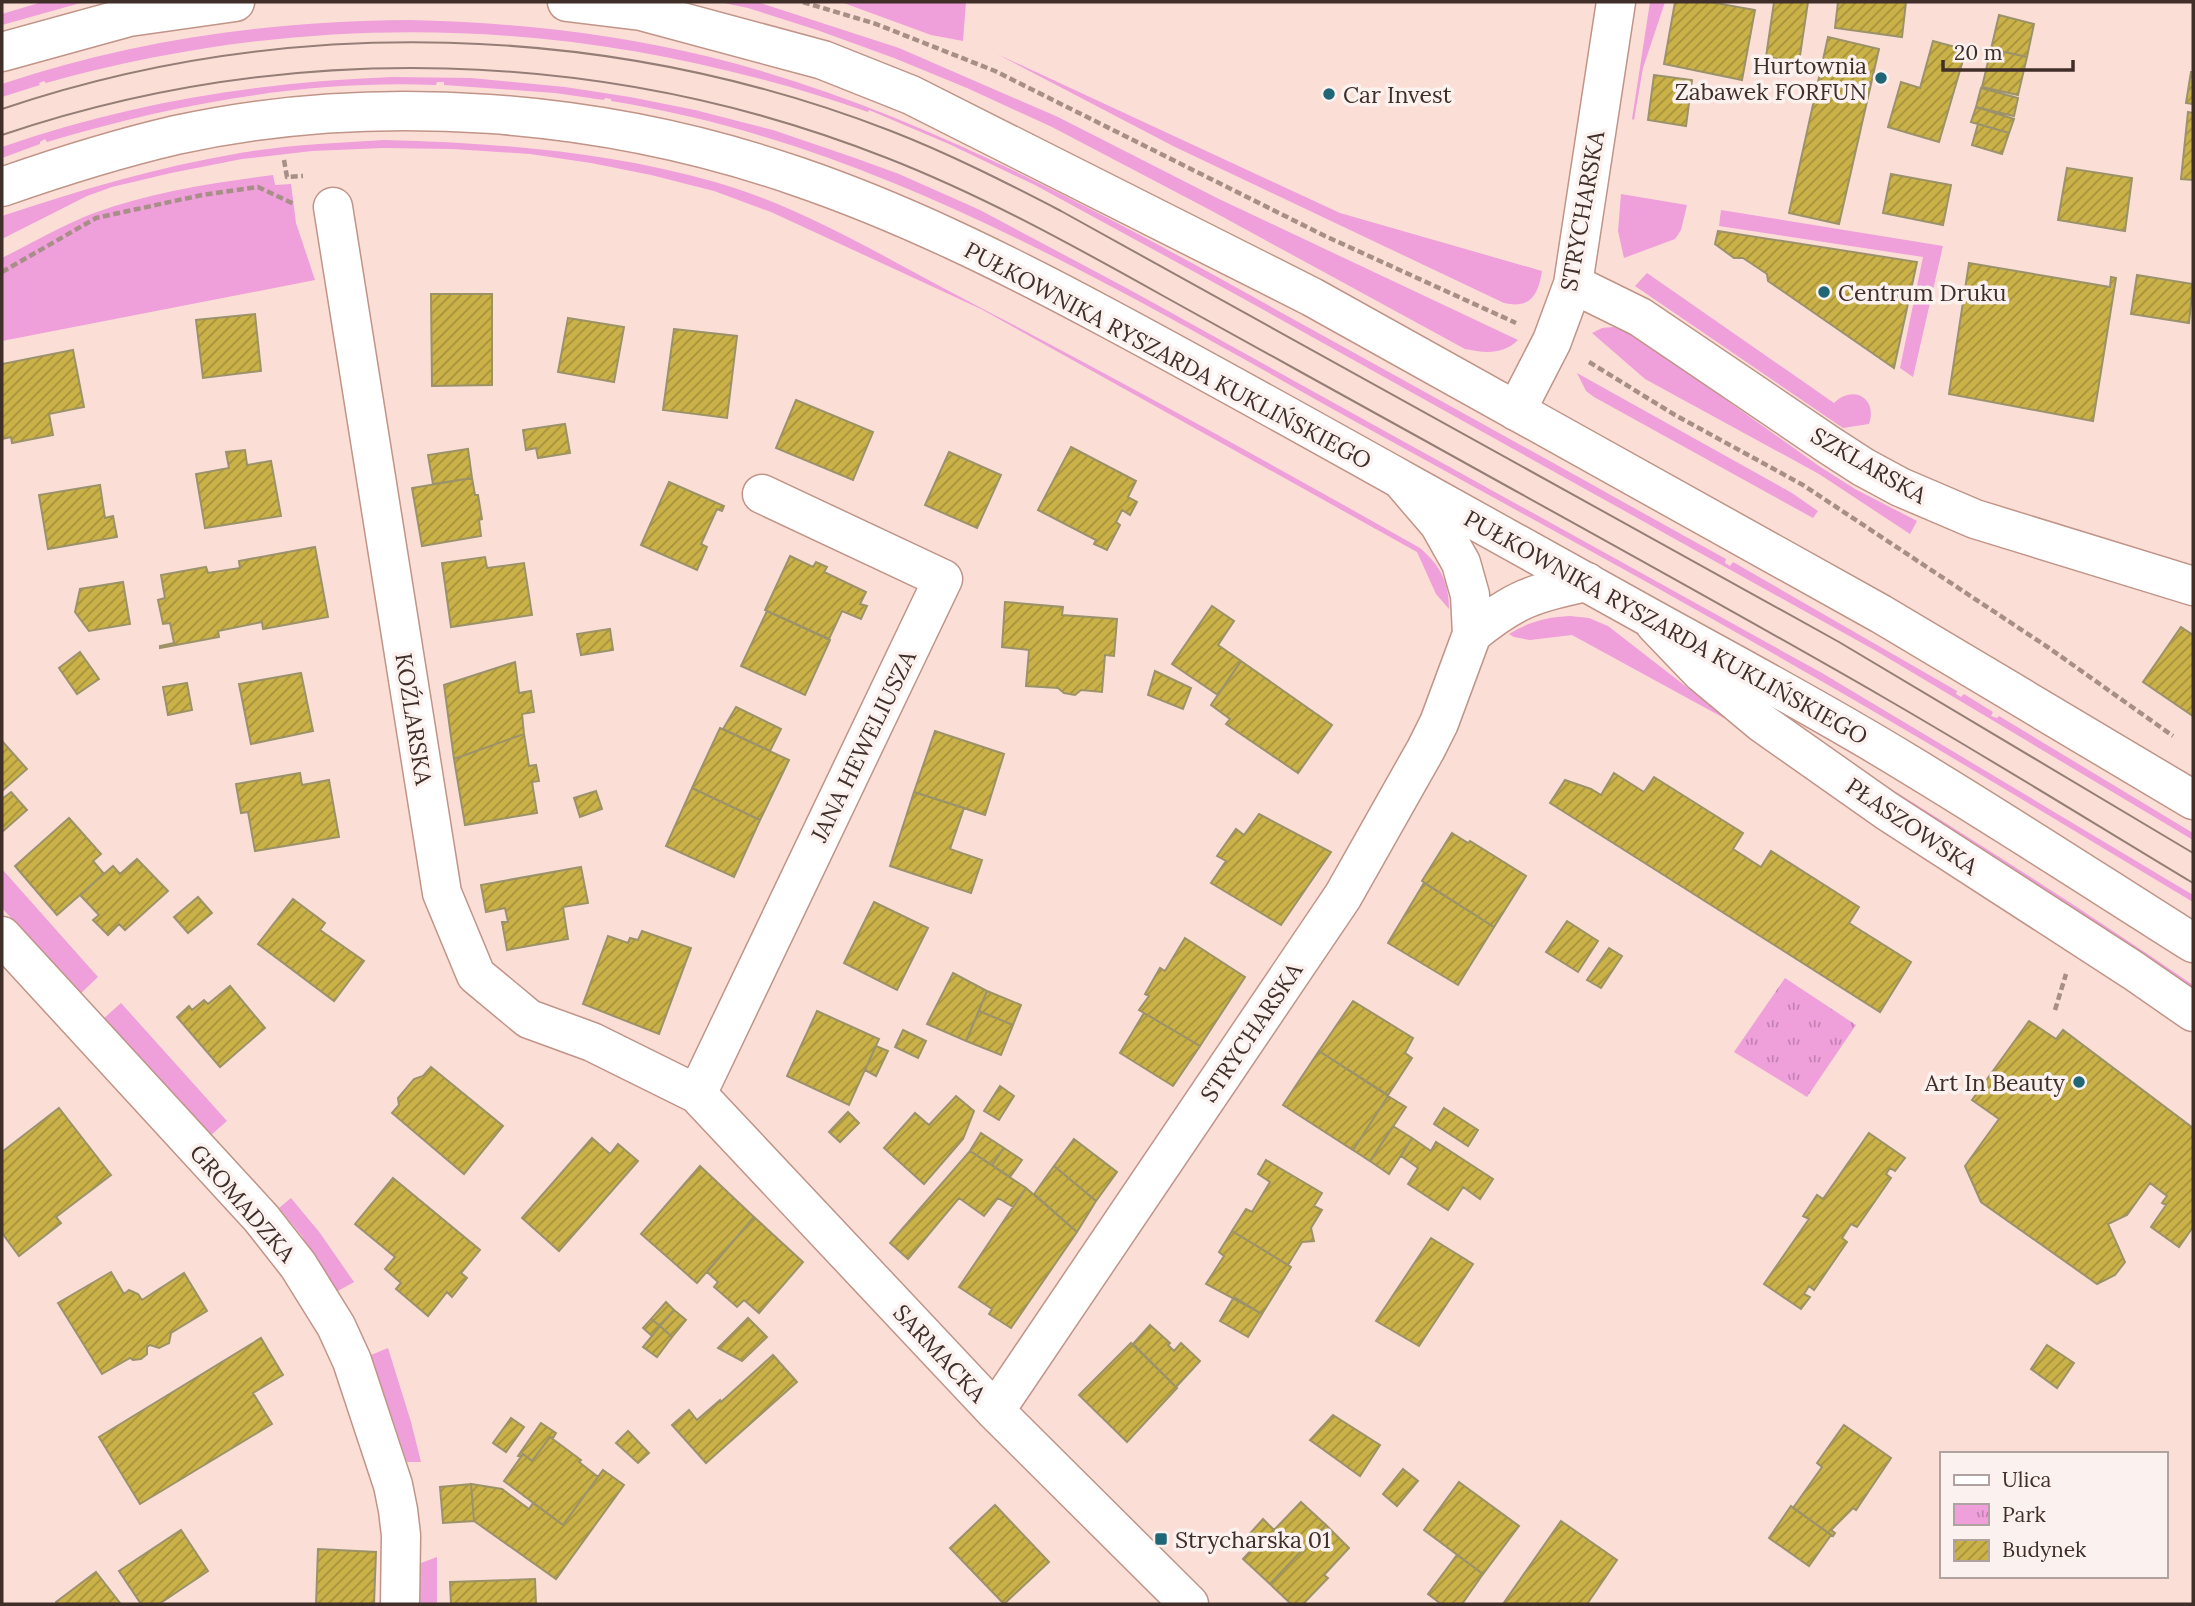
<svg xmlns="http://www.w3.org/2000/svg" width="2195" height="1606" font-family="Lora,serif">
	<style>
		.green { fill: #ef9fda }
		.park { fill: url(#park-tufts) }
		.building { fill: url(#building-hatch); stroke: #9c926a; stroke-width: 2 }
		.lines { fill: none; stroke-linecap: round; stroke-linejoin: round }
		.minor-casing { stroke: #c09488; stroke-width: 41 }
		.major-casing { stroke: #c09488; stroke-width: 41 }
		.path { stroke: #a78f88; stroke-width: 4.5; stroke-dasharray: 7 3.5; stroke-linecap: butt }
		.minor { stroke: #fff; stroke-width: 38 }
		.major { stroke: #fff; stroke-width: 38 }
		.tram { stroke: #957e78; stroke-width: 2 }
		.poi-dot { fill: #206676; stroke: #fbf1ee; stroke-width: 2.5 }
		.labels { text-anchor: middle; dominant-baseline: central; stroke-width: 7; stroke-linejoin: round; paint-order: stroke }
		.poi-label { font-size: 23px; fill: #402e29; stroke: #fbf1ee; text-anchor: start }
		.street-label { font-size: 23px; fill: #402e29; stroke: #fbf1ee }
	</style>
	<defs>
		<pattern id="park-tufts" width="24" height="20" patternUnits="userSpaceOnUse" patternTransform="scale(1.75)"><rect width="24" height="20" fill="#ef9fda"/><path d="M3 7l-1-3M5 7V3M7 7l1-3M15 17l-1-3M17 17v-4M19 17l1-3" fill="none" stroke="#c382b1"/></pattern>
		<pattern id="building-hatch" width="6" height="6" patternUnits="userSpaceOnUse" patternTransform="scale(1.75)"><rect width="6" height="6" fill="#cab248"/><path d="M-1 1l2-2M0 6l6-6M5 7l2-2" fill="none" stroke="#a5913c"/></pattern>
	</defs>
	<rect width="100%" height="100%" fill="#fbdfd6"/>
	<path class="green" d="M42 2H84L2 25V14Z
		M719 2H757L899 48 1058 117 1219 199 1518 340C1503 355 1484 353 1465 349L1212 211 1052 127 967 88 894 58 817 30 748 8Z
		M841 2H966L963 41 931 35Z
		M1650 2H1665L1643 68 1634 120 1632 119Z
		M409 20C510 22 612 33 710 57 922 110 1113 219 1302 324 1444 402 1585 481 1726 559L1725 563 1730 566 1733 562 1957 691 1956 694 1961 697 1964 694 1993 712 1991 716 1997 718 1999 716 2193 833V840L1878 652 1235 294 1035 185 949 144 869 110 868 112C595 17 324 6 46 83L44 81 39 83 40 85 2 97V84C134 40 270 21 409 20Z
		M997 54 1340 213 1542 271C1538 295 1531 309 1504 303L1175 147Z
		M393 77 471 78 565 87 630 97 695 110 773 130 855 158 899 174 980 210 1132 291 1822 673 2193 895V902C2068 827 1943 751 1816 678 1672 595 1525 515 1378 434 1137 301 888 145 611 101V99L605 98 604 100 555 93 444 85V82H437L436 85C304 80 173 104 47 142L45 139 40 142V144L2 158V147C130 103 258 82 393 77Z
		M384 140C497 143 605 151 715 182 804 207 885 258 966 300 1119 380 1270 463 1420 548 1440 565 1449 582 1449 609L1436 594 1417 552 981 309 771 212 714 191 651 175 591 163 530 154 453 149 383 148 312 151 242 159 171 173 112 187 87 196 2 239V216C80 190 158 167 240 153 287 145 336 143 384 140Z
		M273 175 275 185 291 184 296 223 315 280 2 341V258C32 243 63 225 94 213 152 192 213 183 273 175Z
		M1621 194 1687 205 1681 230 1675 239 1624 258 1618 231Z
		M1721 210 1943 246 1913 377 1900 368 1923 257 1719 226Z
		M1647 273 1834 403C1853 384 1878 398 1869 424L1843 428 1635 286Z
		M1613 327 1626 331 1639 338 1819 466 1855 489 1917 521 1910 534 1819 474 1645 379 1592 333 1602 328Z
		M1577 373 1792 493 1818 511 1813 518 1594 397 1586 391Z
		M1570 616 1589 618 1608 626 1733 723 1572 635 1530 640 1514 637 1509 634C1529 622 1546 617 1570 616Z
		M1832 753C1954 827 2075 904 2193 985V993Z
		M2 869 98 977 80 994 2 908Z
		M121 1003 227 1121 211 1135 103 1019Z
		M291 1198 320 1233 354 1282 336 1292 302 1236 279 1208Z
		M388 1348 411 1422 421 1462H407L371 1355Z
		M437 1557V1604H419L421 1563Z"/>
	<path class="park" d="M1785 978 1856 1025 1807 1097 1734 1052Z"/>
	<path class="building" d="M1675 2H1710L1755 10 1742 80 1664 64Z
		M1774 2H1808L1799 62 1766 57Z
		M1838 2H1906L1902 37 1835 28Z
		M1999 15 2034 24 2027 57 1991 49Z
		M1828 37 1879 49 1839 224 1789 213Z
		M1933 41 1966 50 1939 142 1888 127 1901 82 1920 88Z
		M1991 49 2027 57 2018 95 1982 87Z
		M2191 72H2193V104L2186 103Z
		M1654 75 1692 80 1686 126 1648 120Z
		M1981 88 2018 98 2014 116 1976 107Z
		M1976 107 2014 119 2009 133 1971 122Z
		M2188 112 2193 113V180L2181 179Z
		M1978 124 2009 133 2002 154 1972 145Z
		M2067 168 2132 178 2125 231 2058 220Z
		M1891 174 1951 185 1943 225 1883 213Z
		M1718 231 1917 262 1894 368 1768 281 1767 274 1743 258H1734L1715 244Z
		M1969 263 2110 287 2111 277 2116 278 2093 421 1949 394Z
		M2137 275 2193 284 2189 323 2131 314Z
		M431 294H492V385L432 386Z
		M255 314 261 371 203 378 196 320Z
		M568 318 624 327 614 382 558 372Z
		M674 329 737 336 727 418 663 410Z
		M73 350 84 407 49 414 53 435 12 443 11 437 2 439V364Z
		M796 400 873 432 853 480 776 448Z
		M565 424 570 453 538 458 536 448 526 450 523 430Z
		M1071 447 1136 481 1128 497 1137 502 1130 515 1122 510 1116 522 1120 525 1107 550 1094 544 1096 540 1038 510Z
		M468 449 472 478 433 484 428 455Z
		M245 450 247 465 271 461 281 516 205 528 196 474 229 468 226 452Z
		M949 452 1001 475 977 528 925 505Z
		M472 478 475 495H478L482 519 479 520 481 536 422 546 412 488Z
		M669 482 724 506 722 511 717 509 701 544 707 547 697 570 641 545Z
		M100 485 105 518 113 516 117 537 48 549 39 495Z
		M315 547 328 617 263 629 262 622 218 631 219 637 160 648V646L174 643 170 623 163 624 158 600 165 598 161 575 206 567 208 573 240 568 239 561Z
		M790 556 813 567 816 562 827 567 824 572 866 592 860 604 867 606 861 619 842 611 829 639 765 610Z
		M485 557 487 568 524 563 532 615 451 627 442 563Z
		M123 582 130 624 89 631 75 612 80 589Z
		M1005 602 1063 607 1062 615 1117 619 1114 656 1105 655 1102 692 1081 690 1075 695 1064 693 1058 688 1026 686 1029 650 1002 647Z
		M1212 606 1234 621 1218 645 1241 661 1218 695 1172 664Z
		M767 611 830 640 805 695 741 666Z
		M2181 627 2193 635V716L2143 682Z
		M610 629 613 650 581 655 577 634Z
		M80 652 99 679 77 694 59 668Z
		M1241 661 1332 725 1298 773 1226 724 1230 719 1211 705Z
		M515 662 519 693 531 691 534 712 522 714 524 734 454 759 444 685Z
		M1155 671 1191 688 1183 709 1148 695Z
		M301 673 313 731 251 744 239 684Z
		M187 683 192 710 168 715 163 687Z
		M736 707 781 729 770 751 723 729Z
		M720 728 789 760 760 820 692 788Z
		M935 731 1004 754 985 815 914 792Z
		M524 734 529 766 536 765 539 781 532 782 537 813 465 825 454 759Z
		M2 741 27 769 2 791Z
		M300 773 302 785 329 780 339 837 255 851 248 812 241 813 236 784Z
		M1614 773 1644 792 1654 777 1743 833 1733 849 1761 867 1771 851 1859 907 1849 923 1911 962 1880 1012 1550 803 1565 780 1591 789 1601 795Z
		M692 788 760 820 734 877 666 846Z
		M596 791 602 809 580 817 574 798Z
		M11 792 27 810 2 832V799Z
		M914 792 964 808 950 849 982 860 971 893 890 866Z
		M1259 814 1331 852 1281 925 1211 883 1226 861 1217 856 1236 829 1244 835Z
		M69 818 101 854 93 861 104 874 57 915 15 866Z
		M1452 833 1468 843 1470 841 1526 876 1494 927 1422 881Z
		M137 859 168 891 125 930 119 924 108 935 93 920 99 915 80 895 113 866 120 874Z
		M581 867 588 903 563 907 568 939 507 950 502 922H508L505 908 486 912 481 885Z
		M1424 883 1494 927 1458 985 1388 943Z
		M198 897 212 913 188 933 174 917Z
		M293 899 325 923 320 930 364 961 334 1001 258 944Z
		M874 902 928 928 897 990 844 963Z
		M1567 921 1598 941 1578 972 1546 952Z
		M642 931 691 948 659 1034 583 1004 608 936 628 943 630 938 638 940Z
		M1185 938 1245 977 1200 1046 1139 1010 1149 996 1145 994 1160 968 1165 971Z
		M1609 948 1622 956 1601 988 1587 980Z
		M953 973 987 991 966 1041 927 1024Z
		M230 986 265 1028 220 1067 177 1017 189 1006 192 1010 204 1000 208 1004Z
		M987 991 1021 1005 1013 1025 979 1011Z
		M1353 1001 1413 1038 1405 1053 1412 1058 1388 1095 1319 1051Z
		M817 1011 879 1039 849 1105 787 1076Z
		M979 1011 1013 1025 1001 1055 966 1041Z
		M1144 1013 1200 1046 1173 1086 1120 1053Z
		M2029 1021 2056 1039 2063 1030 2193 1128V1227L2179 1247 2151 1227 2166 1205 2162 1203 2167 1196 2150 1183 2127 1215 2108 1224 2125 1262 2115 1275 2097 1284 1981 1202 1965 1166 1999 1119 1972 1100Z
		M903 1030 926 1041 918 1058 895 1047Z
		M876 1046 888 1051 876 1076 865 1070Z
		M1319 1051 1388 1096 1353 1150 1283 1105Z
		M431 1067 503 1126 464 1174 392 1113 399 1105 398 1098 414 1079 423 1076Z
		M1000 1086 1014 1096 999 1120 984 1111Z
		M956 1096 974 1111 963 1139 924 1184 884 1148 915 1113 929 1125Z
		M1388 1096 1406 1107 1370 1161 1353 1150Z
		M59 1108 111 1175 56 1217 61 1223 19 1256 2 1233V1152Z
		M1444 1108 1478 1130 1468 1146 1434 1124Z
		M848 1112 859 1123 840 1142 829 1132Z
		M1393 1126 1412 1138 1389 1174 1370 1161Z
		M981 1133 1004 1148 992 1165 970 1151Z
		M1869 1133 1905 1158 1895 1171 1890 1168 1886 1174 1891 1178 1857 1227 1851 1224 1842 1238 1847 1242 1814 1290 1809 1286 1804 1294 1810 1297 1801 1309 1764 1284 1809 1219 1803 1216 1817 1195 1823 1199Z
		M592 1138 610 1154 618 1144 638 1161 559 1251 522 1218Z
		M1412 1138 1431 1151 1436 1142 1493 1179 1480 1199 1463 1187 1448 1210 1408 1184 1418 1168 1401 1156Z
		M1074 1139 1117 1172 1096 1201 1054 1166Z
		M1004 1148 1022 1160 1010 1177 992 1165Z
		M970 1151 1026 1188 1013 1207 998 1198 984 1216 959 1198 908 1259 890 1243Z
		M1266 1160 1322 1193 1314 1206 1322 1210 1311 1228 1314 1241 1302 1242 1288 1265 1232 1231 1246 1209 1252 1212 1270 1182 1258 1174Z
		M700 1166 754 1217 697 1283 641 1234Z
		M1054 1166 1096 1201 1077 1232 1034 1194Z
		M393 1178 480 1250 461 1273 467 1278 452 1297 447 1292 428 1316 396 1289 401 1283 385 1269 395 1257 355 1224Z
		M1026 1188 1077 1232 1011 1328 989 1314 992 1309 959 1287Z
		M754 1217 803 1262 759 1313 744 1300 737 1307 714 1287 718 1282 707 1272Z
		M1232 1231 1291 1267 1262 1314 1206 1284 1224 1256 1219 1252Z
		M1431 1238 1473 1264 1419 1346 1376 1321Z
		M111 1272 124 1294 129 1290 138 1294 142 1300 184 1273 207 1311 171 1333 169 1343 159 1348 150 1345 147 1347V1354L141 1359 133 1360 130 1358 102 1374 58 1303Z
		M1234 1297 1262 1314 1248 1337 1220 1321Z
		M666 1302 674 1310 660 1326 651 1319Z
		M674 1310 686 1320 672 1337 660 1326Z
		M748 1318 767 1337 742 1361 718 1348Z
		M651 1319 660 1326 652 1336 643 1328Z
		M1150 1325 1170 1343 1168 1345 1174 1351 1181 1343 1200 1361 1176 1387 1133 1344Z
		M660 1326 672 1337 657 1357 643 1347Z
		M261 1338 283 1375 253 1393 272 1424 140 1504 99 1437Z
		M1131 1343 1177 1388 1127 1442 1079 1395Z
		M2047 1345 2074 1363 2057 1388 2031 1369Z
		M773 1355 797 1382 706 1463 672 1425 689 1410 697 1420 720 1400 721 1402Z
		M1333 1415 1380 1445 1360 1476 1310 1440Z
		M511 1418 524 1427 506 1452 493 1443Z
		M541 1423 556 1433 553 1438 550 1437 532 1461 523 1454 521 1457 518 1456Z
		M1844 1425 1891 1458 1856 1510 1853 1508 1831 1530 1835 1533 1833 1536 1793 1508 1822 1467 1817 1463Z
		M628 1431 649 1453 638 1463 616 1443Z
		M550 1437 581 1460 579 1462 598 1477 563 1525 504 1481 523 1454 532 1461Z
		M1403 1469 1418 1481 1397 1506 1383 1494Z
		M603 1470 624 1485 556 1579 474 1521 471 1484 502 1489 529 1509 533 1503 563 1525Z
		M1459 1482 1519 1526 1483 1574 1424 1530Z
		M471 1484 474 1521 443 1523 440 1487Z
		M1301 1502 1326 1525 1270 1584 1243 1559 1254 1547 1245 1539 1263 1519 1274 1530Z
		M995 1505 1049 1562 1004 1604 950 1548Z
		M1791 1506 1831 1535 1809 1566 1769 1538Z
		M1561 1521 1617 1560 1587 1604H1503Z
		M1326 1525 1349 1548 1324 1575 1328 1578 1303 1604H1291L1270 1584Z
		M181 1530 208 1571 159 1604H141L119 1571Z
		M318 1549 376 1552 374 1604H316Z
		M1457 1555 1483 1574 1462 1604H1441L1428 1594Z
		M96 1572 120 1603 57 1604 56 1602Z
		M535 1579 536 1604H451L450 1582Z"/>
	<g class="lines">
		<defs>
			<path id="minor" d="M333 207 442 893 476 975 529 1019 592 1042 697 1094 995 1411 1189 1604
				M1573 284 1640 317 1829 445 1863 467 1900 487 1975 519 2193 586
				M1516 411 1552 341 1573 284 1616 2
				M1655 624 1702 673 1762 723 1887 811 2134 971 2193 1012
				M1472 634C1513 600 1535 592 1587 582
				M2 936 261 1218 298 1265 336 1326 352 1361 393 1485 398 1510 401 1535 400 1604
				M697 1094 943 579 762 494
				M995 1411 1343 896 1426 749 1439 723 1472 634 1470 595 1461 563 1439 524 1403 482"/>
			<path id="major" d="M567 2 641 11 823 60 911 95 1312 297 1881 614 2193 800
				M2 52 129 17 235 2
				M2 187C59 167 116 149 176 135 377 91 602 109 796 176 902 212 1005 263 1104 316 1207 371 1309 428 1411 485 1492 530 1573 575 1654 620 1739 667 1824 712 1907 763 2003 821 2098 883 2193 943"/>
		</defs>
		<use href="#minor" class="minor-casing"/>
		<use href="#major" class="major-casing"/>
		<path class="path" d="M803 2 876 24 995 71 1325 236 1516 323
			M284 160 287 177 303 176
			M2 272 96 218 202 195 258 187 294 204
			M1589 362 1675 415 1803 485 2049 648 2173 736
			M2055 1010 2066 974"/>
		<use href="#minor" class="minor"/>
		<use href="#major" class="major"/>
		<path class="tram" d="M2 109C289 12 609 22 891 131 950 154 1005 182 1061 211L1839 642 2193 853
			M2 135C289 38 606 47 887 158 984 196 1076 247 1167 298 1255 347 1343 395 1431 444 1582 528 1734 611 1883 697 1987 757 2090 821 2193 883"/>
	</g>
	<g class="poi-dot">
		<circle cx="1881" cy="78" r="7"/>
		<circle cx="1329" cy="94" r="7"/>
		<circle cx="1824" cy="292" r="7"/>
		<circle cx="2079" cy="1082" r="7"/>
		<rect x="1154" y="1532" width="14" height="14" rx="3.5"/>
	</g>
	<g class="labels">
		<g class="poi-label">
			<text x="1867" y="65" text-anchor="end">Hurtownia<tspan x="1867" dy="26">Zabawek FORFUN</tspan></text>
			<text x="1343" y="94">Car Invest</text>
			<text x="1838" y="292">Centrum Druku</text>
			<text x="2065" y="1082" text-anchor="end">Art In Beauty</text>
			<text x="1175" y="1539">Strycharska 01</text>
		</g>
		<g class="street-label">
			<text transform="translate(1582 211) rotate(-80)">STRYCHARSKA</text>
			<text transform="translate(1168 355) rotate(28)">PUŁKOWNIKA RYSZARDA KUKLIŃSKIEGO</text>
			<text transform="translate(1869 465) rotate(30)">SZKLARSKA</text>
			<text transform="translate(1666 627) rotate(29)">PUŁKOWNIKA RYSZARDA KUKLIŃSKIEGO</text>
			<text transform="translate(414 719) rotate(81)">KOŹLARSKA</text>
			<text transform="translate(863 746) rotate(-64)">JANA HEWELIUSZA</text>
			<text transform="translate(1912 826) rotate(34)">PŁASZOWSKA</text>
			<text transform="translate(1251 1032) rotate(-56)">STRYCHARSKA</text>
			<text transform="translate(243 1203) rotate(49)">GROMADZKA</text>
			<text transform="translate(940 1353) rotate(47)">SARMACKA</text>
		</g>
	</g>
	<rect width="2195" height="1606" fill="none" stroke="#402e29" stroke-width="7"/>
	<rect x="1940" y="1452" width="228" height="126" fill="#fbf1ee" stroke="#b0a39f" stroke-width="2"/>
	<rect x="1954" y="1475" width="35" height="10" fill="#ffffff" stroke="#b0a39f" stroke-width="2"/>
	<text x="2002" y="1487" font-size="21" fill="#402e29">Ulica</text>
	<rect x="1954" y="1504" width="35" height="21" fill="url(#park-tufts)" stroke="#b0a39f" stroke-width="2"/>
	<text x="2002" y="1522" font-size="21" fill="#402e29">Park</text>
	<rect x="1954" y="1540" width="35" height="21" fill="url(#building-hatch)" stroke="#b0a39f" stroke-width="2"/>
	<text x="2002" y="1557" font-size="21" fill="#402e29">Budynek</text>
	<path d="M1943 60v10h130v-10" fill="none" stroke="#402e29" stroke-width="3.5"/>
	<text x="1954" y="60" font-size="21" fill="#402e29" stroke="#fbf1ee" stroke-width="5" paint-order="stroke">20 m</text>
</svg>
